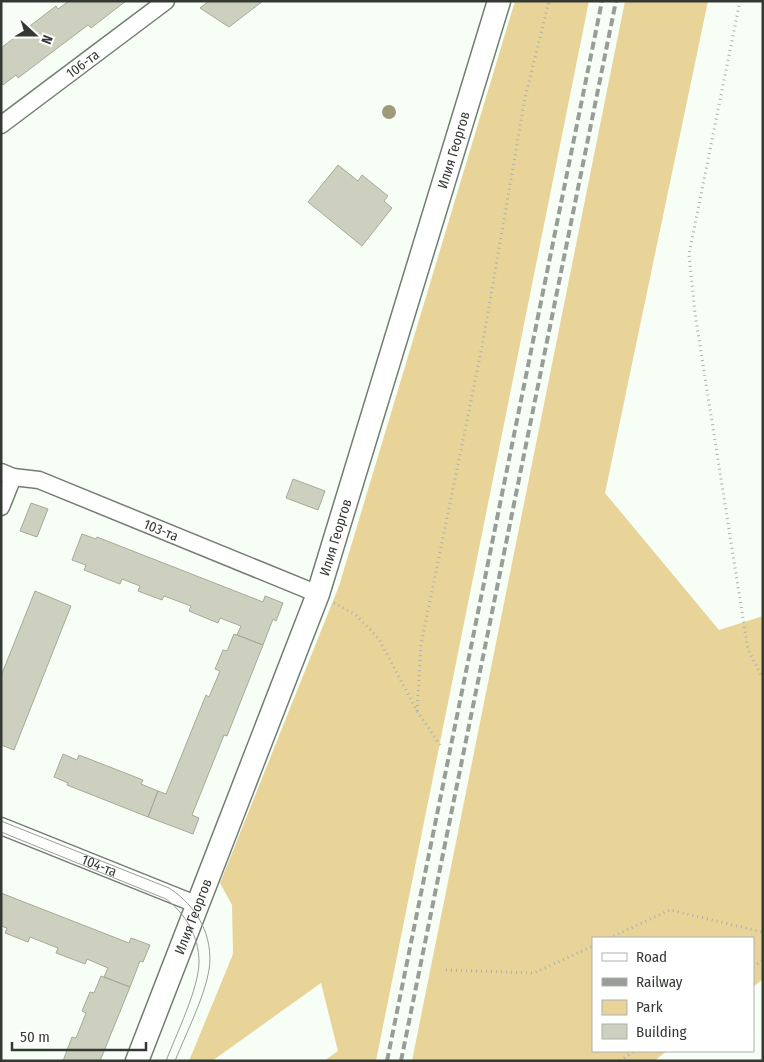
<svg xmlns="http://www.w3.org/2000/svg" width="764" height="1062" font-family="'Fira Sans Condensed',sans-serif">
	<style>
		.green { fill: #e8d398 }
		.building { fill: #cdd0bf; stroke: #a6aa99 }
		.lines { fill: none; stroke-linecap: round; stroke-linejoin: round }
		.street-casing { stroke: #727d71; stroke-width: 19 }
		.secondary-casing { stroke: #727d71; stroke-width: 25 }
		.path { stroke: #acb2ab; stroke-width: 3; stroke-dasharray: 1 4; stroke-linecap: butt }
		.street { stroke: #fff; stroke-width: 16 }
		.secondary { stroke: #fff; stroke-width: 22 }
		.tram { stroke: #989e97; stroke-width: 1 }
		.rail { stroke: #989e97; stroke-width: 4; stroke-dasharray: 8 4; stroke-linecap: butt }
		.tree { fill: #a09a7c }
		.labels { text-anchor: middle; dominant-baseline: central; stroke-width: 4; stroke-linejoin: round; paint-order: stroke }
		.street-label { font-size: 14px; fill: #343934; stroke: #fff }
	</style>
	<rect width="100%" height="100%" fill="#f7fef6"/>
	<path class="green" d="M515 1H589L376 1061H324L338 1051 321 983 212 1061H189L233 954 232 905 220 883 339 586Z
		M625 1H708L605 493 719 630 763 616V979L753 987V938H593V1051H667L654 1061H412Z"/>
	<path class="building" d="M69 1H126L91 28 88 25 18 78 16 75 3 85 1 83V48L56 6 58 9Z
		M209 1H263L229 27 200 8Z
		M338 165 358 181 362 175 388 196 384 201 392 208 362 246 308 202Z
		M293 479 325 491 318 510 286 498Z
		M31 503 48 509 37 537 20 531Z
		M82 534 96 539 97 537 263 602 265 596 283 603 276 621 273 619 263 645 237 635 241 626 220 618 218 623 189 611 191 606 164 596 162 600 138 591 140 586 122 579 120 584 84 570 86 565 72 560Z
		M35 591 71 606 14 750 1 745V676Z
		M234 634 263 645 227 736 224 735 192 815 199 818 193 834 148 817 158 791 166 794 206 695 209 697 220 671 215 669 223 650 227 651Z
		M63 754 77 760 79 755 143 780 141 784 158 791 148 817 67 785 68 783 54 777Z
		M1 893 129 943 131 938 150 945 143 962 140 961 130 987 104 977 108 968 87 959 85 964 56 953 58 948 30 937 28 942 5 933 7 928 1 926Z
		M101 976 130 987 100 1061H63L72 1037 76 1038 86 1013 82 1011 90 992 94 993Z"/>
	<g class="lines">
		<defs>
			<g id="street">
				<path id="s1" d="M1 125 166 1"/>
				<path id="s2" d="M1 472 13 477 39 480 318 594"/>
				<path d="M1 507 13 477"/>
				<path id="s3" d="M1 826 198 905"/>
			</g>
			<g id="secondary">
				<path id="s4" d="M137 1061 318 594 499 1"/>
			</g>
		</defs>
		<use href="#street" class="street-casing"/>
		<use href="#secondary" class="secondary-casing"/>
		<path class="path" d="M740 1 689 254 695 314 748 650 763 678
			M334 603 356 615 379 639 417 711 440 745
			M417 711 421 645 482 347 525 98 549 1
			M609 938 670 910 763 932
			M753 967 763 960
			M446 970 534 973 593 946
			M620 1061 634 1051"/>
		<use href="#street" class="street"/>
		<use href="#secondary" class="secondary"/>
		<path class="tram" d="M1 821 169 888C197 906 214 936 209 970 204 999 186 1033 175 1061
			M1 832 166 899C185 913 199 936 199 962 199 988 176 1035 166 1061"/>
		<path class="rail" d="M387 1061 602 1
			M401 1061 616 1"/>
	</g>
	<circle class="tree" cx="389" cy="112" r="7"/>
	<g class="labels">
		<g class="street-label">
			<text stroke="none"><textPath href="#s1" startOffset="102">106-та</textPath></text>
			<text stroke="none"><textPath href="#s4" startOffset="965">Илия Георгов</textPath></text>
			<text stroke="none"><textPath href="#s2" startOffset="171">103-та</textPath></text>
			<text stroke="none"><textPath href="#s4" startOffset="560">Илия Георгов</textPath></text>
			<text stroke="none"><textPath href="#s3" startOffset="106">104-та</textPath></text>
			<text stroke="none"><textPath href="#s4" startOffset="155">Илия Георгов</textPath></text>
		</g>
	</g>
	<rect width="764" height="1062" fill="none" stroke="#343934" stroke-width="5"/>
	<rect x="592" y="937" width="162" height="115" fill="#ffffff" stroke="#aeb0ae"/>
	<rect x="602" y="953" width="25" height="8" fill="#ffffff" stroke="#aeb0ae"/>
	<text x="636" y="962" font-size="15" fill="#343934">Road</text>
	<rect x="602" y="978" width="25" height="8" fill="#989e97" stroke="#aeb0ae"/>
	<text x="636" y="987" font-size="15" fill="#343934">Railway</text>
	<rect x="602" y="1000" width="25" height="15" fill="#e8d398" stroke="#aeb0ae"/>
	<text x="636" y="1012" font-size="15" fill="#343934">Park</text>
	<rect x="602" y="1024" width="25" height="15" fill="#cdd0bf" stroke="#aeb0ae"/>
	<text x="636" y="1037" font-size="15" fill="#343934">Building</text>
	<g transform="translate(35 35) rotate(111)" stroke="#ffffff" stroke-width="4" paint-order="stroke">
	<path d="M0-4L9 19L0 12L-9 19Z" fill="#343934"/>
	<text y="-8" font-size="14" font-weight="bold" text-anchor="middle" fill="#343934">N</text>
	</g>
	<path d="M12 1042v8h134v-8" fill="none" stroke="#343934" stroke-width="2.5"/>
	<text x="20" y="1042" font-size="15" fill="#343934" stroke="#ffffff" stroke-width="4" paint-order="stroke">50 m</text>
</svg>
